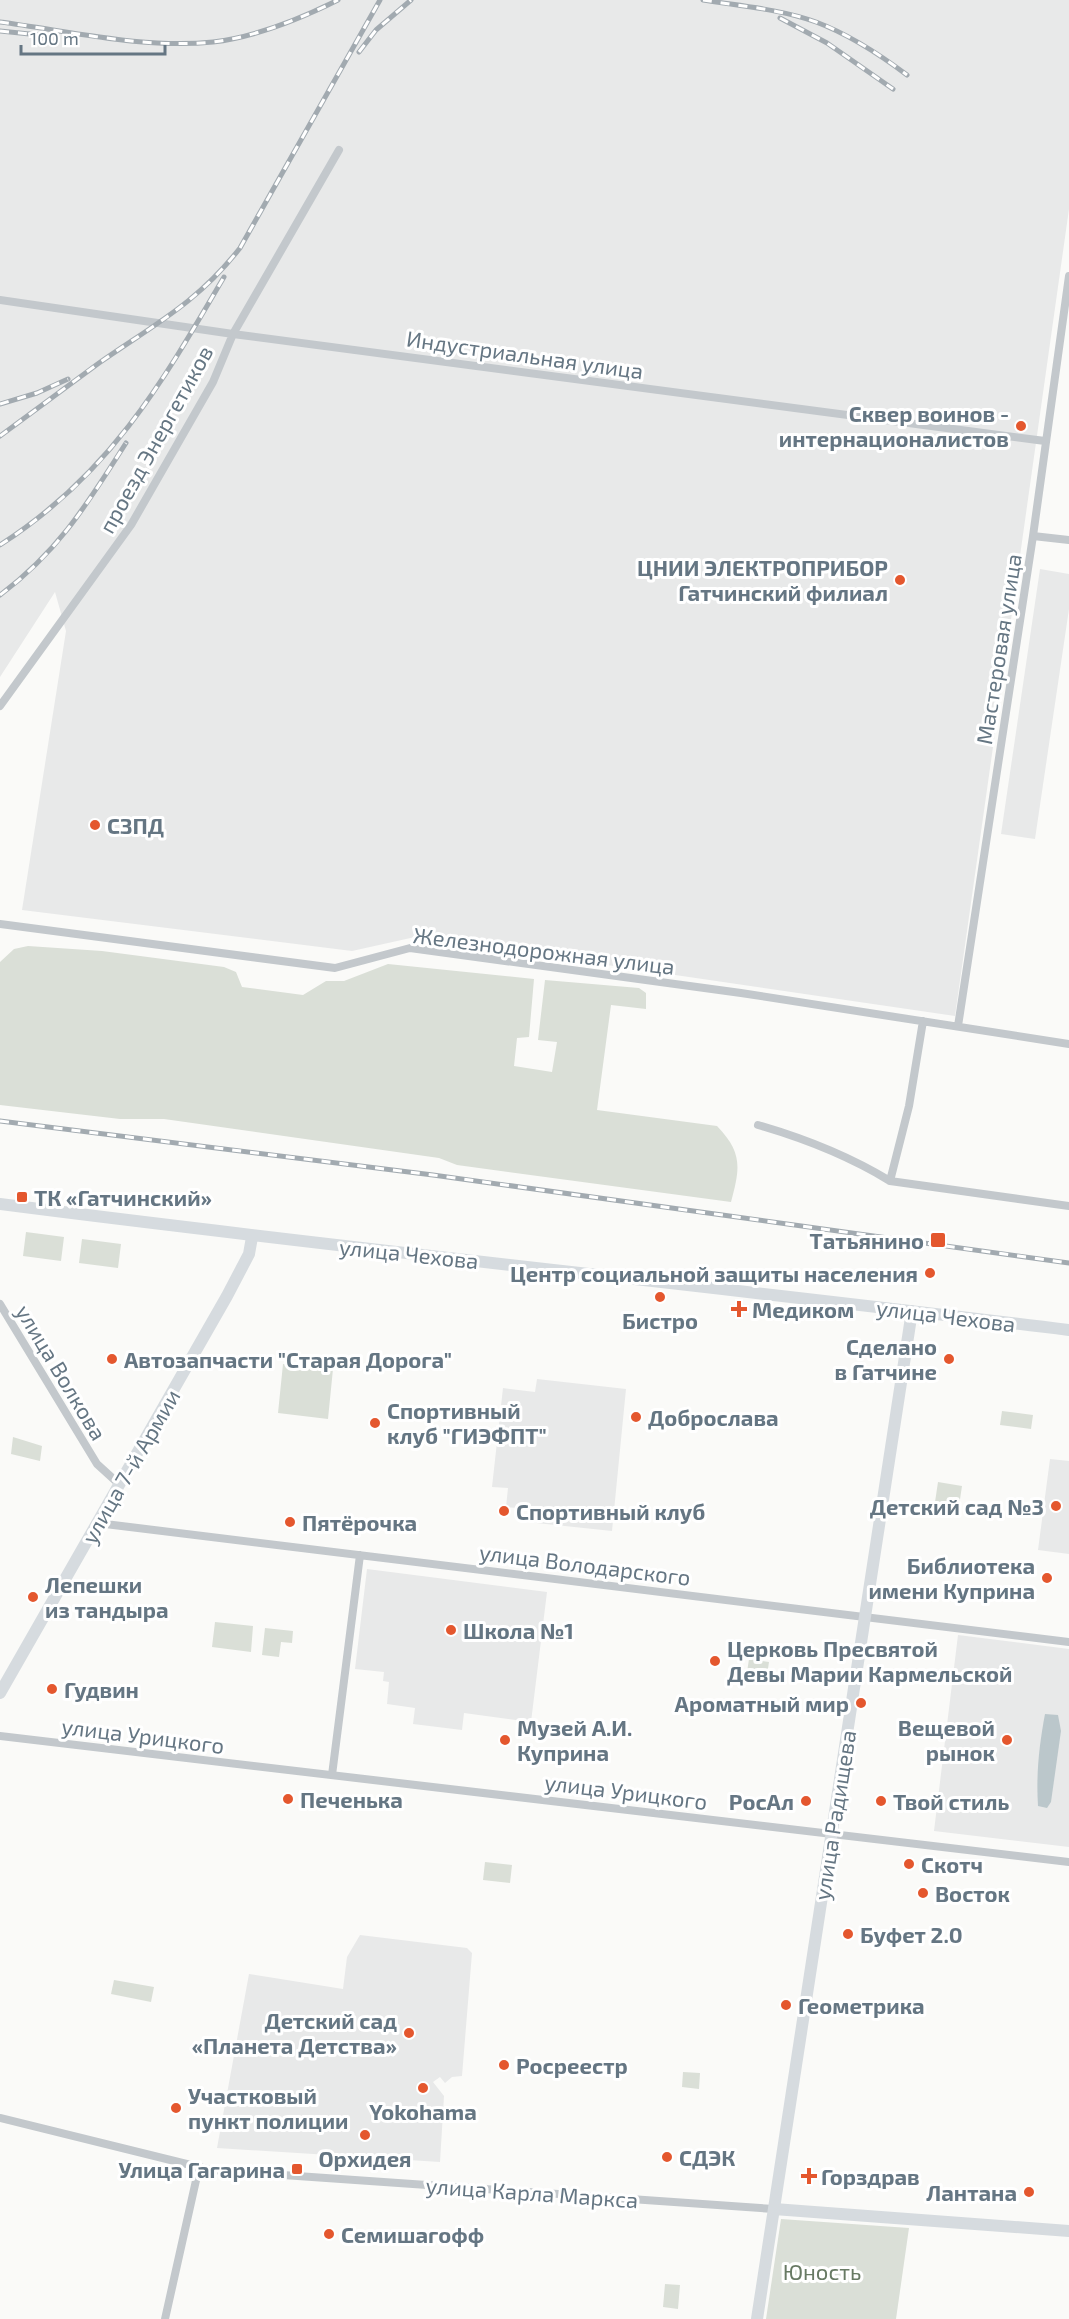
<svg xmlns="http://www.w3.org/2000/svg" width="1069" height="2319" font-family="'Exo 2',sans-serif">
	<style>
		.built { fill: #e8e9e9 }
		.green { fill: #dadfd7 }
		.water { fill: #bbc7cb }
		.lines { fill: none; stroke-linecap: round; stroke-linejoin: round }
		.street { stroke: #c3c8cc; stroke-width: 8 }
		.secondary { stroke: #d6dbdf; stroke-width: 12 }
		.rail-casing { stroke: #a2aab0; stroke-width: 5 }
		.rail { stroke: #fff; stroke-width: 3; stroke-dasharray: 9; stroke-linecap: butt }
		.poi-dot { fill: #e4572e; stroke: #fff; stroke-width: 2 }
		.labels { text-anchor: middle; dominant-baseline: central; stroke-width: 6; stroke-linejoin: round; paint-order: stroke }
		.street-label { font-size: 22px; fill: #657683; stroke: #fff }
		.poi-label { font-size: 22px; font-weight: bold; fill: #657683; stroke: #fff; text-anchor: start }
		.park-label { font-size: 22px; fill: #687a64; stroke: #fff }
	</style>
	<rect width="100%" height="100%" fill="#fafaf8"/>
	<path class="built" d="M0 0H1069V209L955 1016 415 937 352 951 22 910 66 631 55 592 0 677Z
		M1040 569 1069 574V609L1035 839 1001 834Z
		M537 1379 626 1389 612 1531 527 1522 528 1509 506 1507 508 1488 492 1487 503 1388 535 1392Z
		M1050 1459 1069 1461V1554L1038 1550Z
		M367 1569 547 1592 531 1722 464 1713 462 1730 413 1724 415 1708 387 1704 389 1682 383 1681 384 1672 355 1669Z
		M958 1635 1069 1649V1847L934 1831Z
		M360 1935 467 1948 472 1953 462 2076 452 2077 445 2083 440 2077 433 2082 444 2096 440 2162 217 2148 249 1974 343 1989 347 1957Z"/>
	<path class="green" d="M28 946 102 951 224 967 236 972 242 987 303 995 326 981H344L388 964 534 979 529 1037 517 1038 514 1066 552 1072 557 1042 538 1040 545 980 639 988 646 993V1009L611 1005 597 1110 717 1126C743 1153 740 1168 731 1202L457 1165 439 1158 164 1119H120L0 1105V962L14 949Z
		M26 1232 64 1237 61 1261 23 1256Z
		M82 1239 121 1244 118 1268 79 1263Z
		M310 1357 334 1359 328 1419 278 1413 283 1364 309 1366Z
		M1002 1411 1033 1415 1031 1429 1000 1425Z
		M13 1437 42 1446 40 1461 11 1454Z
		M938 1482 962 1486 959 1506 935 1502Z
		M215 1622 253 1626 251 1652 212 1647Z
		M265 1628 293 1631 292 1643 281 1642 279 1657 262 1655Z
		M749 1659 769 1662 766 1682 746 1679Z
		M485 1862 512 1865 510 1883 483 1880Z
		M114 1980 154 1987 151 2002 111 1994Z
		M683 2072 700 2073 699 2089 682 2087Z
		M781 2219 909 2228 896 2319H766Z
		M665 2284 680 2285 678 2309 663 2307Z"/>
	<path class="water" d="M1045 1714 1058 1715 1061 1731 1051 1802 1047 1808 1038 1806C1036 1774 1039 1746 1045 1714Z"/>
	<g class="lines">
		<path class="street" d="M0 300 233 334 1045 441
			M1033 536 1069 540
			M0 706 131 525 213 382 233 334 339 150
			M0 924 335 968 410 948 741 993 1069 1044
			M958 1026 1033 536 1069 276
			M758 1125C803 1138 849 1156 890 1181L1069 1206
			M890 1181 909 1106 923 1021
			M0 1304 97 1464 119 1484
			M97 1523 1069 1642
			M0 1736 1069 1862
			M332 1775 360 1555
			M0 2118 211 2170 774 2209
			M165 2319 199 2167"/>
		<path class="secondary" d="M0 1204C356 1250 713 1286 1069 1330
			M0 1693 227 1296 249 1254 252 1237
			M774 2209 1069 2231
			M757 2319 912 1311"/>
		<defs>
			<path id="rail" d="M703 0C740 6 780 9 816 22 848 34 879 54 907 75
				M780 18 827 43 893 89
				M0 22C69 31 143 49 213 42 255 37 300 19 338 0
				M0 31 49 36
				M359 52 376 30 411 0
				M0 404 37 393 68 379
				M0 436C33 412 66 387 99 363 155 324 197 303 240 248L380 0
				M0 545C109 475 161 385 224 277
				M0 595C59 551 87 504 126 443
				M0 1121 433 1175 1069 1263"/>
		</defs>
		<use href="#rail" class="rail-casing"/>
		<use href="#rail" class="rail"/>
	</g>
	<g class="poi-dot">
		<circle cx="1021" cy="426" r="6"/>
		<circle cx="900" cy="580" r="6"/>
		<circle cx="95" cy="825" r="6"/>
		<rect x="16" y="1191" width="12" height="12" rx="3"/>
		<rect x="930" y="1232" width="16" height="16" rx="3"/>
		<circle cx="930" cy="1273" r="6"/>
		<circle cx="660" cy="1297" r="6"/>
		<path d="M736 1300h6v6h6v6h-6v6h-6v-6h-6v-6h6z"/>
		<circle cx="112" cy="1359" r="6"/>
		<circle cx="949" cy="1359" r="6"/>
		<circle cx="636" cy="1417" r="6"/>
		<circle cx="375" cy="1423" r="6"/>
		<circle cx="1056" cy="1506" r="6"/>
		<circle cx="504" cy="1511" r="6"/>
		<circle cx="290" cy="1522" r="6"/>
		<circle cx="1047" cy="1578" r="6"/>
		<circle cx="33" cy="1597" r="6"/>
		<circle cx="451" cy="1630" r="6"/>
		<circle cx="715" cy="1661" r="6"/>
		<circle cx="52" cy="1689" r="6"/>
		<circle cx="861" cy="1703" r="6"/>
		<circle cx="505" cy="1740" r="6"/>
		<circle cx="1007" cy="1740" r="6"/>
		<circle cx="288" cy="1799" r="6"/>
		<circle cx="806" cy="1801" r="6"/>
		<circle cx="881" cy="1801" r="6"/>
		<circle cx="909" cy="1864" r="6"/>
		<circle cx="923" cy="1893" r="6"/>
		<circle cx="848" cy="1934" r="6"/>
		<circle cx="786" cy="2005" r="6"/>
		<circle cx="409" cy="2033" r="6"/>
		<circle cx="504" cy="2065" r="6"/>
		<circle cx="423" cy="2088" r="6"/>
		<circle cx="176" cy="2108" r="6"/>
		<circle cx="365" cy="2135" r="6"/>
		<circle cx="667" cy="2157" r="6"/>
		<rect x="291" y="2163" width="12" height="12" rx="3"/>
		<path d="M806 2167h6v6h6v6h-6v6h-6v-6h-6v-6h6z"/>
		<circle cx="1029" cy="2192" r="6"/>
		<circle cx="329" cy="2234" r="6"/>
	</g>
	<g class="labels">
		<g class="street-label">
			<text transform="translate(525 354) rotate(8)">Индустриальная улица</text>
			<text transform="translate(155 439) rotate(-61)">проезд Энергетиков</text>
			<text transform="translate(998 649) rotate(-81)">Мастеровая улица</text>
			<text transform="translate(544 950) rotate(7)">Железнодорожная улица</text>
			<text transform="translate(409 1253) rotate(6)">улица Чехова</text>
			<text transform="translate(946 1315) rotate(7)">улица Чехова</text>
			<text transform="translate(62 1372) rotate(59)">улица Волкова</text>
			<text transform="translate(130 1466) rotate(-60)">улица 7-й Армии</text>
			<text transform="translate(585 1564) rotate(7)">улица Володарского</text>
			<text transform="translate(143 1735) rotate(7)">улица Урицкого</text>
			<text transform="translate(626 1791) rotate(7)">улица Урицкого</text>
			<text transform="translate(834 1815) rotate(-81)">улица Радищева</text>
			<text transform="translate(532 2192) rotate(4)">улица Карла Маркса</text>
		</g>
		<g class="poi-label">
			<text x="1009" y="413" text-anchor="end">Сквер воинов -<tspan x="1009" dy="25">интернационалистов</tspan></text>
			<text x="888" y="567" text-anchor="end">ЦНИИ ЭЛЕКТРОПРИБОР<tspan x="888" dy="25">Гатчинский филиал</tspan></text>
			<text x="107" y="825">СЗПД</text>
			<text x="34" y="1197">ТК «Гатчинский»</text>
			<text x="924" y="1240" text-anchor="end">Татьянино</text>
			<text x="918" y="1273" text-anchor="end">Центр социальной защиты населения</text>
			<text x="752" y="1309">Медиком</text>
			<text x="660" y="1320" text-anchor="middle">Бистро</text>
			<text x="937" y="1346" text-anchor="end">Сделано<tspan x="937" dy="25">в Гатчине</tspan></text>
			<text x="124" y="1359">Автозапчасти "Старая Дорога"</text>
			<text x="387" y="1410">Спортивный<tspan x="387" dy="25">клуб "ГИЭФПТ"</tspan></text>
			<text x="648" y="1417">Доброслава</text>
			<text x="1044" y="1506" text-anchor="end">Детский сад №3</text>
			<text x="516" y="1511">Спортивный клуб</text>
			<text x="302" y="1522">Пятёрочка</text>
			<text x="1035" y="1565" text-anchor="end">Библиотека<tspan x="1035" dy="25">имени Куприна</tspan></text>
			<text x="45" y="1584">Лепешки<tspan x="45" dy="25">из тандыра</tspan></text>
			<text x="463" y="1630">Школа №1</text>
			<text x="727" y="1648">Церковь Пресвятой<tspan x="727" dy="25">Девы Марии Кармельской</tspan></text>
			<text x="64" y="1689">Гудвин</text>
			<text x="849" y="1703" text-anchor="end">Ароматный мир</text>
			<text x="517" y="1727">Музей А.И.<tspan x="517" dy="25">Куприна</tspan></text>
			<text x="995" y="1727" text-anchor="end">Вещевой<tspan x="995" dy="25">рынок</tspan></text>
			<text x="300" y="1799">Печенька</text>
			<text x="794" y="1801" text-anchor="end">РосАл</text>
			<text x="893" y="1801">Твой стиль</text>
			<text x="921" y="1864">Скотч</text>
			<text x="935" y="1893">Восток</text>
			<text x="860" y="1934">Буфет 2.0</text>
			<text x="798" y="2005">Геометрика</text>
			<text x="397" y="2020" text-anchor="end">Детский сад<tspan x="397" dy="25">«Планета Детства»</tspan></text>
			<text x="516" y="2065">Росреестр</text>
			<text x="188" y="2095">Участковый<tspan x="188" dy="25">пункт полиции</tspan></text>
			<text x="423" y="2111" text-anchor="middle">Yokohama</text>
			<text x="679" y="2157">СДЭК</text>
			<text x="365" y="2158" text-anchor="middle">Орхидея</text>
			<text x="285" y="2169" text-anchor="end">Улица Гагарина</text>
			<text x="821" y="2176">Горздрав</text>
			<text x="1017" y="2192" text-anchor="end">Лантана</text>
			<text x="341" y="2234">Семишагофф</text>
		</g>
		<g class="park-label">
			<text x="822" y="2271">Юность</text>
		</g>
	</g>
	<path d="M21 45v9h144v-9" fill="none" stroke="#657683" stroke-width="3"/>
	<text x="30" y="45" font-size="18" fill="#657683" stroke="#ffffff" stroke-width="4.5" paint-order="stroke">100 m</text>
</svg>
